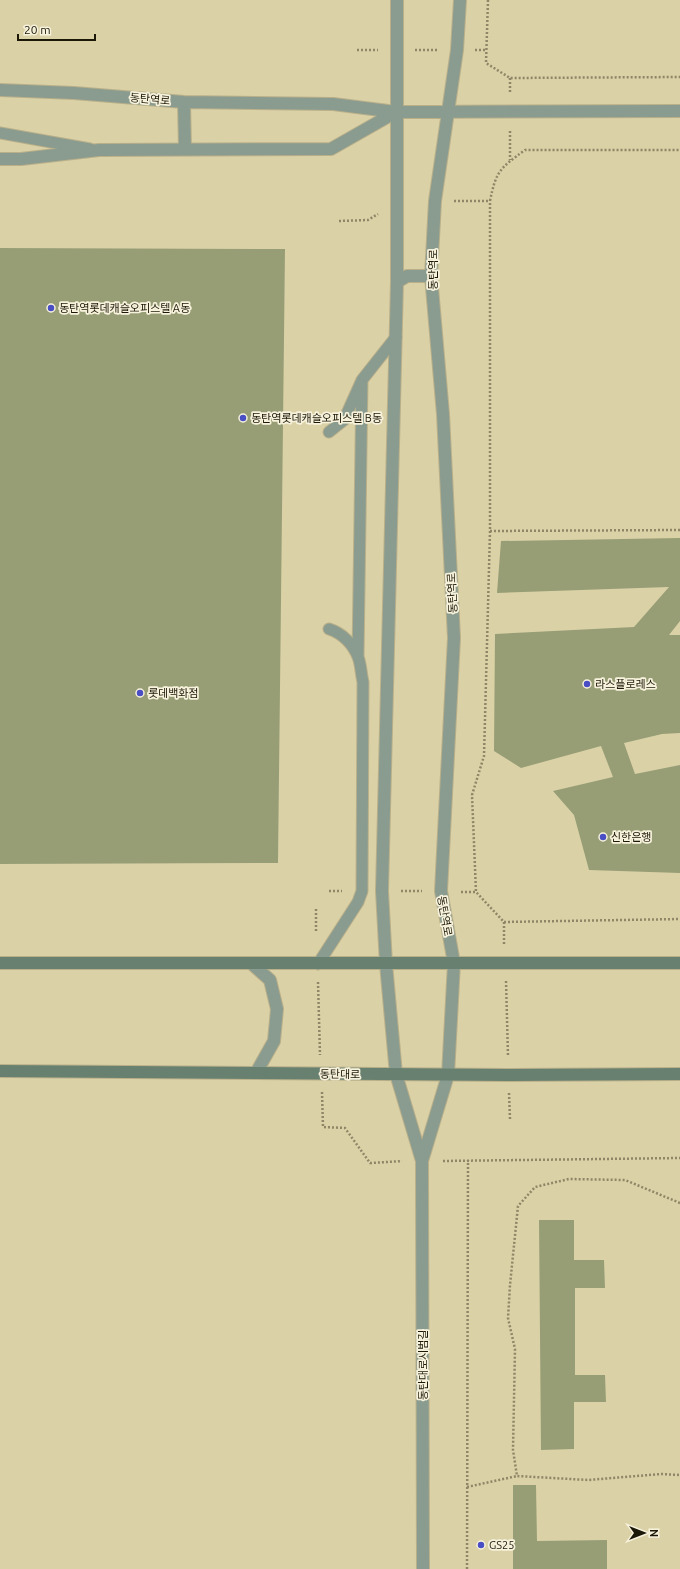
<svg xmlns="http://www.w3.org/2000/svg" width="680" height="1569" font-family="Ubuntu,'Noto Sans KR',sans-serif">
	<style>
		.building { fill: #979e75 }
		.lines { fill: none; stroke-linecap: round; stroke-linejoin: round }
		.service-casing { stroke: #b9b08a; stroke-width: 13 }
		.tertiary-casing { stroke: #b9b08a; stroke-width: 14 }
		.secondary-casing { stroke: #b9b08a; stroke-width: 14 }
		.path { stroke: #8e8666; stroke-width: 2.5; stroke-dasharray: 2 2; stroke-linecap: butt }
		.service { stroke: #8a9b8f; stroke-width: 11 }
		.tertiary { stroke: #8a9b8f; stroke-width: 12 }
		.secondary { stroke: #67806f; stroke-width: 12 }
		.poi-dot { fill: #4a4ec4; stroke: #f7f2dc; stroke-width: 1.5 }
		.labels { text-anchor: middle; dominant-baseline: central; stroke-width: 3.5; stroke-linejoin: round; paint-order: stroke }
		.street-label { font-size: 11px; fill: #1c1808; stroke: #f7f2dc }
		.poi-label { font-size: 11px; fill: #1c1808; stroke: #f7f2dc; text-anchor: start }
	</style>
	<rect width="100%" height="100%" fill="#dbd1a7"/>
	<path class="building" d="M0 248 285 249 278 863 0 864Z
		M680 538V621L669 635H680V733L662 734 624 743 635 774 680 765V873L589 870 574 815 553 791 613 777 601 746 521 768 494 751 495 634 634 627 669 587 497 593 501 541Z
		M539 1220H574V1260H604L605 1288H575V1375H605L606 1402H574V1449L541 1450Z
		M513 1485H536L537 1541 607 1540V1569H513Z"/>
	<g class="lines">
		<defs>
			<path id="service" d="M0 133 90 149
				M329 432 344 420 362 380 396 337
				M358 657 362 380
				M318 964 358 902 362 891 363 682C361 674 361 664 358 657 353 644 342 633 329 629"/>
			<path id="tertiary" d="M397 0V282L382 891 386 964 396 1074 422 1161 423 1569
				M0 90 74 93 184 102 333 104 396 112 680 111
				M184 102 185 149
				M0 159H21L99 150 331 149 396 112
				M397 282 407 276H431
				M252 964 270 980 277 1009 274 1041 256 1073
				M422 1161 448 1075 454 963 441 891 454 638 443 414 431 276 435 201 457 50 460 0"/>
			<path id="secondary" d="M0 963H680
				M0 1071 509 1075 680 1074"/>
		</defs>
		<use href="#service" class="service-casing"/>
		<use href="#tertiary" class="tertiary-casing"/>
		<use href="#secondary" class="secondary-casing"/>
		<path class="path" d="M488 0 486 63 510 78 680 77
			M357 50H378
			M415 50H438
			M475 50H487
			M510 78V92
			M510 131V160
			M454 201H490
			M339 221 368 220 378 214
			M490 531 680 530
			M329 891H342
			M401 891H422
			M461 892H476
			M316 909V931
			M504 922 680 919
			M504 944V922L476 892 472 795 484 756 490 531V201C496 171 500 168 525 150H680
			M506 981 508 1056
			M318 982 320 1055
			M322 1092 323 1127 345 1128 370 1163 402 1161
			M509 1093 510 1119
			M443 1161 680 1158
			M680 1203 625 1180 569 1179 535 1187 518 1206 510 1285 508 1318 515 1349 513 1450 517 1476 588 1480 661 1474 680 1475
			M467 1487 517 1476
			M467 1569 468 1160"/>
		<use href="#service" class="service"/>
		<use href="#tertiary" class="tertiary"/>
		<use href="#secondary" class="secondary"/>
	</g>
	<g class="poi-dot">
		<circle cx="51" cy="308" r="4"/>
		<circle cx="243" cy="418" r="4"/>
		<circle cx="587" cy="684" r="4"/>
		<circle cx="140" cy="693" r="4"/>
		<circle cx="603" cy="837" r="4"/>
		<circle cx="481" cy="1545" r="4"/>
	</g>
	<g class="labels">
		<g class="street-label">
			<text transform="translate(150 99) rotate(5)">동탄역로</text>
			<text transform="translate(433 270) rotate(-90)">동탄역로</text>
			<text transform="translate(452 593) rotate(-93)">동탄역로</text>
			<text transform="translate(445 916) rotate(80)">동탄역로</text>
			<text transform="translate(340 1074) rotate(1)">동탄대로</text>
			<text transform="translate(423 1365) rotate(-90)">동탄대로시범길</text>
		</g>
		<g class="poi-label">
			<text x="59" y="308">동탄역롯데캐슬오피스텔 A동</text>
			<text x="251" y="418">동탄역롯데캐슬오피스텔 B동</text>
			<text x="595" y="684">라스플로레스</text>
			<text x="148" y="693">롯데백화점</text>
			<text x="611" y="837">신한은행</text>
			<text x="489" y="1545">GS25</text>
		</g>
	</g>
	<g transform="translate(644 1533) rotate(90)" stroke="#f7f2dc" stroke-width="3" paint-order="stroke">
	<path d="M0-3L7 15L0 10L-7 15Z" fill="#1c1808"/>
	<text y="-6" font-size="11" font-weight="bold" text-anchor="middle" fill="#1c1808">N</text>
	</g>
	<path d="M18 34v6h77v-6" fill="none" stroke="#1c1808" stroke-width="2"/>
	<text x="24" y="34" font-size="12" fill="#1c1808" stroke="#f7f2dc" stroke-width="3" paint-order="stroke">20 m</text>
</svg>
